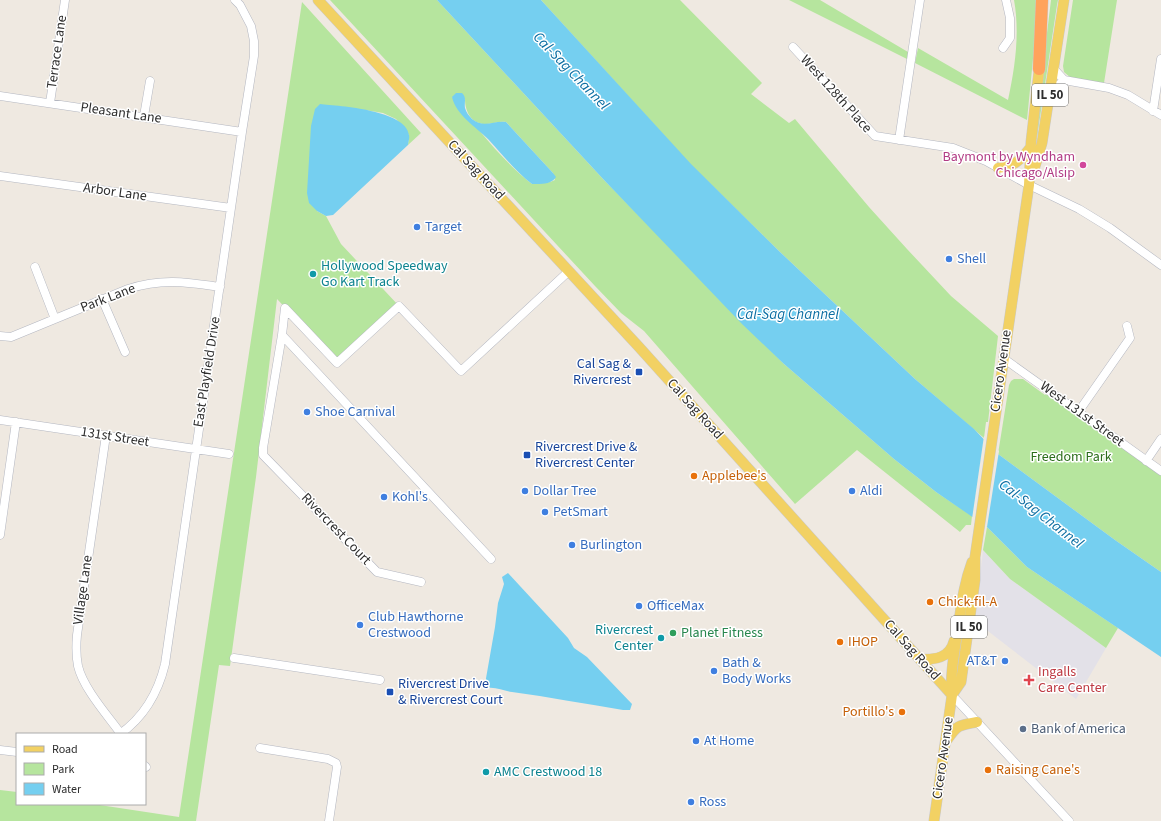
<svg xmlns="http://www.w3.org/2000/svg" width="1161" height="821" font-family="'Source Sans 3',sans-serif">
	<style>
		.industrial { fill: #e3e1e8 }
		.green { fill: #b6e59e; fill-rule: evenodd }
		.water { fill: #75cff0 }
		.pier { fill: #efe9e1 }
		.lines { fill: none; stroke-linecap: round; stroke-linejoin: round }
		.minor-casing { stroke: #b4b7c1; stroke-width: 9 }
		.major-casing { stroke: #c9c9c9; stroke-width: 11 }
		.highway-casing { stroke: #c9c9c9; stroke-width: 13 }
		.minor { stroke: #fff; stroke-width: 8 }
		.major { stroke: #f2d163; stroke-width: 10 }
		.highway { stroke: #ffa35c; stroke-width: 12 }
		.hotel-dot { fill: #d1479c; stroke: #fff; stroke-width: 1.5 }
		.shop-dot { fill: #3f7fe0; stroke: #fff; stroke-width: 1.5 }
		.culture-dot { fill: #0f9aa8; stroke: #fff; stroke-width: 1.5 }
		.transit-dot { fill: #1a4fb4; stroke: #fff; stroke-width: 1.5 }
		.food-dot { fill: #e8710a; stroke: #fff; stroke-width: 1.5 }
		.leisure-dot { fill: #2e9e5b; stroke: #fff; stroke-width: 1.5 }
		.health-dot { fill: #e0444e; stroke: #fff; stroke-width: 1.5 }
		.service-dot { fill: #5c6f8a; stroke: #fff; stroke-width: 1.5 }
		.labels { text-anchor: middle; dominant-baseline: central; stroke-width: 3; stroke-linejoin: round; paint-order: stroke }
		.shield { fill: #fff; stroke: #6d6d6d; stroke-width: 1 }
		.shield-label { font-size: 13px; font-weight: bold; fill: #2e2e2e }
		.street-label { font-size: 14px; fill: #2e2e2e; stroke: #fff }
		.hotel-label { font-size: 14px; fill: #b23c85; stroke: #fff; text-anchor: end }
		.shop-label { font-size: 14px; fill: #366cbe; stroke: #fff; text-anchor: start }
		.culture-label { font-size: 14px; fill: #0d838f; stroke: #fff; text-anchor: start }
		.transit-label { font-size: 14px; fill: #164399; stroke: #fff; text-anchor: start }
		.park-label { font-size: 14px; fill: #2c6e1b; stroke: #fff }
		.food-label { font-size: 14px; fill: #c56008; stroke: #fff; text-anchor: start }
		.leisure-label { font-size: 14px; fill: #27864d; stroke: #fff; text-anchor: start }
		.health-label { font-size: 14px; fill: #be3a42; stroke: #fff; text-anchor: start }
		.service-label { font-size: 14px; fill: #4e5e75; stroke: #fff; text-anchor: start }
		.water-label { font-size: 15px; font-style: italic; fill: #0d6fa3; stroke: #fff }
	</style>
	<rect width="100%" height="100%" fill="#efe9e1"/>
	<path class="industrial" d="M983 550 1010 579 1106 648 1076 699 975 621Z"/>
	<path class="green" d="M330 0H437L604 180 784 364 894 459 936 492 972 516 971 525H966L960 532 857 450 795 504 644 331 621 313 595 286ZM452 97 465 99C465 112 472 125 487 124 494 124 499 121 506 122L553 173 555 180 550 182 532 184C501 160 477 127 452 97Z
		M541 0H680L762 83 751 94 789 123 795 119 869 207 907 249 951 296 998 336 988 422H986L984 438 915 379 780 252 690 164Z
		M789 0H820L908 52 907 59Z
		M1014 0H1038V8L1027 120 915 63 918 48 1008 100C1015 68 1020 33 1014 0Z
		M1051 0H1058L1057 5 1037 137H1035L1039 99Z
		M1073 0H1117L1104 83 1071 78 1064 72 1063 66Z
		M302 2 421 133 408 145 409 135 396 119 383 113 359 109 317 211 326 216 341 244 399 306 337 363 277 299 256 477 230 666 219 665 196 821H0V790L17 792V804H93L179 817Z
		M1014 379H1023L1045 395 1049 390 1161 475V572L1115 540 998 454 1009 385 1011 381Z
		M987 527 1027 567 1118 628 1106 648 1010 579 983 550Z"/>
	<path class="water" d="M437 0H541L691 164 780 252 915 379 974 429 998 454 1115 540 1161 572V657L1027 567 987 527 936 492 894 459 784 364 742 324 604 180Z
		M456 93H462C467 98 464 102 465 108 466 112 469 116 472 119 484 129 494 120 506 122L553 173 556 177C551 185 540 184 532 184 515 171 503 155 488 139 476 127 456 115 452 97Z
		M320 104C340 106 406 110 409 135 410 138 408 142 408 145L333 215 326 216 317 211 309 203 307 193 311 126 315 109Z
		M508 573 568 638 574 648 587 657 632 704 630 710H623C586 704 549 697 512 692 504 691 496 687 488 688L485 684 495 627 498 603 504 584 502 577Z"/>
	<path class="pier" d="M984 436 999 451 987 527 983 526 972 519Z"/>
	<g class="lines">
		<defs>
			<path id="minor" d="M793 47 875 136 953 148 986 161 1029 185 1079 209 1110 228 1161 265
				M1003 48 1010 38V18L1006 0
				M1054 69 1064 80 1109 88 1128 95 1161 115
				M1051 92 1064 80
				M0 96 242 132
				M50 103 65 0
				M1153 111 1161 59
				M144 116 150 81
				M899 140 920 0
				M0 176 231 208
				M35 267 55 319
				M102 299 125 352
				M282 335 263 448V455L377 572 421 582
				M0 336 11 337 128 289C162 278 186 282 220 287
				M1003 358 1161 471
				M1079 411 1130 338 1127 326
				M0 420 229 454
				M106 435 77 635C76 646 76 656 78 666 83 688 108 716 121 734
				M1146 461 1161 439
				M0 535 16 422
				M491 559 282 335 285 308 337 363 399 306 461 371 569 271
				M234 658 380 680
				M952 695 1069 821
				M120 734C144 717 158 693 165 664L242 132 254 56V41L251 26 240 5 235 0
				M260 748 328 759 336 763 337 767 329 821
				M0 750 17 752
				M145 766 146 767"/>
			<path id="major" d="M318 0 639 347 952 695
				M998 168C1014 166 1020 161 1030 148
				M1033 173 1042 143 1064 0
				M920 659C935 660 950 658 954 641
				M952 695 961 682 975 580V557L1029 185 1031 142 1040 62
				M947 740C957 725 959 725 977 722
				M934 821 952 695C950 674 954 655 957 634 961 609 963 586 972 562"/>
			<path id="highway" d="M1039 69 1042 0"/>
		</defs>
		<use href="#minor" class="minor-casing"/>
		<use href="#major" class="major-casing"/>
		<use href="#highway" class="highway-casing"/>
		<use href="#minor" class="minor"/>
		<use href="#major" class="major"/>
		<use href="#highway" class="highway"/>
	</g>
	<circle class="hotel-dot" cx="1083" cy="165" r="4"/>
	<g class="shop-dot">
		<circle cx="417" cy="227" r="4"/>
		<circle cx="949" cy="259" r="4"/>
		<circle cx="307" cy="412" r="4"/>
		<circle cx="525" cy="491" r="4"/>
		<circle cx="852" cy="491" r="4"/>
		<circle cx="384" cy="497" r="4"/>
		<circle cx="545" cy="512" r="4"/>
		<circle cx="572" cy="545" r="4"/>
		<circle cx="639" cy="606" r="4"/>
		<circle cx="360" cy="625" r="4"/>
		<circle cx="1005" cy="661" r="4"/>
		<circle cx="714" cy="671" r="4"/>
		<circle cx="696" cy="741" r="4"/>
		<circle cx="691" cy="802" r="4"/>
	</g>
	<g class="culture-dot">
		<circle cx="313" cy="274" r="4"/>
		<circle cx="661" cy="638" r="4"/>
		<circle cx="486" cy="772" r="4"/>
	</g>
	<g class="transit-dot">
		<rect x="635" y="368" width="8" height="8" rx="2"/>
		<rect x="523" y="451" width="8" height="8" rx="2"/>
		<rect x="386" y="688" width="8" height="8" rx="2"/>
	</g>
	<g class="food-dot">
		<circle cx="694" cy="476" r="4"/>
		<circle cx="930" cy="602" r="4"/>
		<circle cx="840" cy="642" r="4"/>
		<circle cx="902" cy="712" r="4"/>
		<circle cx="988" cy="770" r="4"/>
	</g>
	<circle class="leisure-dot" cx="673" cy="633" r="4"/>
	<path class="health-dot" d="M1027 674h4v4h4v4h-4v4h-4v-4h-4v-4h4z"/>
	<circle class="service-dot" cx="1023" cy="729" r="4"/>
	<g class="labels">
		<g class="shield">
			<rect x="1032" y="84" width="36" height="22" rx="3"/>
			<rect x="951" y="616" width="36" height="22" rx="3"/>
		</g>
		<g class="shield-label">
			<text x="1050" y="95">IL 50</text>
			<text x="969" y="627">IL 50</text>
		</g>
		<g class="street-label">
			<text transform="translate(57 52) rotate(-82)">Terrace Lane</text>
			<text transform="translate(836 94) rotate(48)">West 128th Place</text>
			<text transform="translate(121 113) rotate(8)">Pleasant Lane</text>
			<text transform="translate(476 170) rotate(47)">Cal Sag Road</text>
			<text transform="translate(115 192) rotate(8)">Arbor Lane</text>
			<text transform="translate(108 298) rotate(-21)">Park Lane</text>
			<text transform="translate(1001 371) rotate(-82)">Cicero Avenue</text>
			<text transform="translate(207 372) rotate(-81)">East Playfield Drive</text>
			<text transform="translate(695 409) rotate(48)">Cal Sag Road</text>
			<text transform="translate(1082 414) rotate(36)">West 131st Street</text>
			<text transform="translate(115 437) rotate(9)">131st Street</text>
			<text transform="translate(336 529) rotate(46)">Rivercrest Court</text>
			<text transform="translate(83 590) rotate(-82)">Village Lane</text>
			<text transform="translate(912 650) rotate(48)">Cal Sag Road</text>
			<text transform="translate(943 758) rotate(-82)">Cicero Avenue</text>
		</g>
		<g class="hotel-label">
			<text x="1075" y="157">Baymont by Wyndham<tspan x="1075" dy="16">Chicago/Alsip</tspan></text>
		</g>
		<g class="shop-label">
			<text x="425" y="227">Target</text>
			<text x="957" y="259">Shell</text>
			<text x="315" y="412">Shoe Carnival</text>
			<text x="533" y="491">Dollar Tree</text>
			<text x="860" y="491">Aldi</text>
			<text x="392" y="497">Kohl's</text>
			<text x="553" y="512">PetSmart</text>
			<text x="580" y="545">Burlington</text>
			<text x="647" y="606">OfficeMax</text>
			<text x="368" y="617">Club Hawthorne<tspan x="368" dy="16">Crestwood</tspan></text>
			<text x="997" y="661" text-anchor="end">AT&amp;T</text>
			<text x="722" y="663">Bath &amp;<tspan x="722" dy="16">Body Works</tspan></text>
			<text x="704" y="741">At Home</text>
			<text x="699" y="802">Ross</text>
		</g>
		<g class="culture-label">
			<text x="321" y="266">Hollywood Speedway<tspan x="321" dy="16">Go Kart Track</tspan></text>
			<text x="653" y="630" text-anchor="end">Rivercrest<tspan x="653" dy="16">Center</tspan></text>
			<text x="494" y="772">AMC Crestwood 18</text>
		</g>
		<g class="transit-label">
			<text x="631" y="364" text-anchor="end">Cal Sag &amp;<tspan x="631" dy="16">Rivercrest</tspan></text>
			<text x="535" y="447">Rivercrest Drive &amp;<tspan x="535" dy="16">Rivercrest Center</tspan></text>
			<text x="398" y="684">Rivercrest Drive<tspan x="398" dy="16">&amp; Rivercrest Court</tspan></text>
		</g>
		<g class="park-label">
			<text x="1071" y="457">Freedom Park</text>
		</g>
		<g class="food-label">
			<text x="702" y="476">Applebee's</text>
			<text x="938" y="602">Chick-fil-A</text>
			<text x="848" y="642">IHOP</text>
			<text x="894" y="712" text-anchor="end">Portillo's</text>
			<text x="996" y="770">Raising Cane's</text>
		</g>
		<g class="leisure-label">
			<text x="681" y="633">Planet Fitness</text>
		</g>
		<g class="health-label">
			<text x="1038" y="672">Ingalls<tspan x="1038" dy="16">Care Center</tspan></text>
		</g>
		<g class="service-label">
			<text x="1031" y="729">Bank of America</text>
		</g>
		<g class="water-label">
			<text transform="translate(571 71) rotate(46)">Cal-Sag Channel</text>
			<text x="788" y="314">Cal-Sag Channel</text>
			<text transform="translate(1041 514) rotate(38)">Cal-Sag Channel</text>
		</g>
	</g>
	<rect x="16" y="733" width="130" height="72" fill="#ffffff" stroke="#ababab"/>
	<rect x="24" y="746" width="20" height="6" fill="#f2d163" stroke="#ababab"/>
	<text x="52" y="753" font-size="12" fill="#2e2e2e">Road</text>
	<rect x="24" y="763" width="20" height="12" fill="#b6e59e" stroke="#ababab"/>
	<text x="52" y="773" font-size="12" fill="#2e2e2e">Park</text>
	<rect x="24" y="783" width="20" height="12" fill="#75cff0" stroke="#ababab"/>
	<text x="52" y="793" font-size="12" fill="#2e2e2e">Water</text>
</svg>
